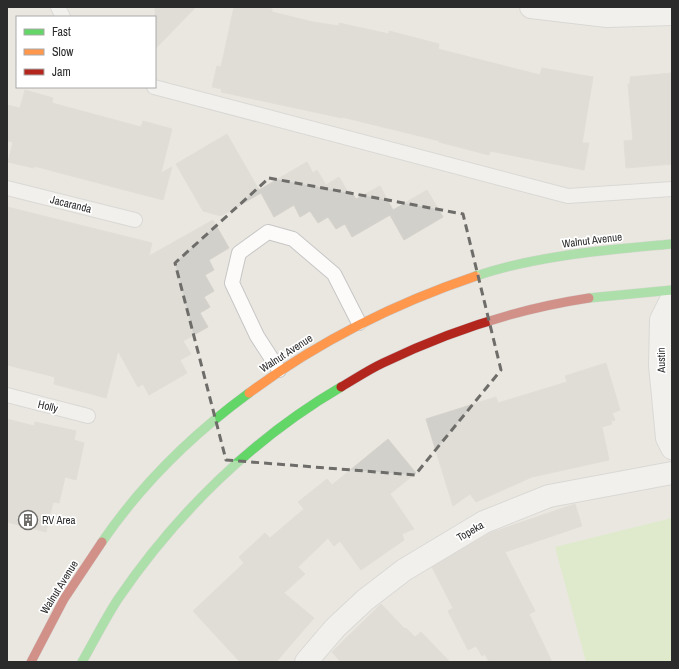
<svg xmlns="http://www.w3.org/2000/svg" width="679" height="669" font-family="'Archivo Narrow',sans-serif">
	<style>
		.pitch { fill: #d2edb3 }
		.building { fill: #d2d0cb; stroke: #d5d2cc }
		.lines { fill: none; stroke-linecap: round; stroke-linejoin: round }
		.lane-casing { stroke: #c7c6c6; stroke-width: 16 }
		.street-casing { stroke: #c7c6c6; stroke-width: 24 }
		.fast-casing { stroke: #c7c6c6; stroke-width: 10 }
		.slow-casing { stroke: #c7c6c6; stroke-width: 10 }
		.jam-casing { stroke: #c7c6c6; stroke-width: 10 }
		.lane { stroke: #fcfbfa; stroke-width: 14 }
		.street { stroke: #fcfbfa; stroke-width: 22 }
		.fast { stroke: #63d668; stroke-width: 9 }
		.slow { stroke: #ff974d; stroke-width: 9 }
		.jam { stroke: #b3261e; stroke-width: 9 }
		.marked { fill: none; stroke: #6e6d6a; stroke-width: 3; stroke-dasharray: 8 5; stroke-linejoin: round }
		.labels { text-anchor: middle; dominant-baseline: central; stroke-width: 3.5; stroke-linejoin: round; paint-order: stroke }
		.street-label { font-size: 11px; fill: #2b2b2b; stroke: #fff }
		.poi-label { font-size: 11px; fill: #2b2b2b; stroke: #fff; text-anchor: start }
	</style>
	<rect width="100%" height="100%" fill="#eae7e0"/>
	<path class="pitch" d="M672 518V662H586L555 547Z"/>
	<path class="building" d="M155 7H196L155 49Z
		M234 7H263L272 9V12L313 22 339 26V23L389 34V31L439 44 438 49 540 75 542 68 593 77 582 143H589L584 170 490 151 489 155 439 142 440 141 342 117V118L221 92 222 89 212 87 217 66 221 67Z
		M672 73V164L626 168 624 141 633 140 628 84H630V77Z
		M25 90 53 98 52 103 141 127 143 121 172 129 161 173 172 167 163 200 34 166V168L8 162 13 142 7 141V105L20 108Z
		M227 134 259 190 307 162 313 173 317 170 326 185 339 177 348 192 350 190 356 199 380 186 393 210 427 190 443 217 404 240 390 215 352 237 345 224 336 229 328 217 318 223 310 211 300 217 294 205 274 217 261 193 221 216 203 211 176 164Z
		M7 207 152 243 149 256 213 220 229 248 209 260 214 270 205 275 214 291 204 297 210 307 200 313 208 327 183 341 191 354 180 360 187 373 149 395 143 384 138 387 118 351 106 398 54 384 55 377 7 365Z
		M606 363 620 410 612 413 615 420 611 421 612 424 602 427 609 460 532 477 476 502 470 494 453 506 426 419 496 397 498 403 567 382 565 376Z
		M7 419 34 426 35 422 76 431 74 440 84 443 76 480 65 477 59 503 53 502 46 532 7 522Z
		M388 439 416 473 390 494 414 529 402 534 404 540 361 570 340 541 334 546 328 538 298 567 305 574 284 593 314 618 276 662H240L193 611 244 563 239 557 265 533 270 538 304 509 298 502 327 479 332 485Z
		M575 504 582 526 505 552 535 611 529 614 552 662H489L485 654 482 656 476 646 468 650 448 611 453 608 432 567 490 533Z
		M381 604 405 629 406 628 415 637 421 632 450 662H341L332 652Z"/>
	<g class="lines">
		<defs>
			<path id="lane" d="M58 7 63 17
				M154 87 568 196 672 189
				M7 188 135 220
				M279 370 257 336 232 283 239 253 268 232 293 239 334 274 359 323
				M7 395 88 416"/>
			<path id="street" d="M531 7 607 16 672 14
				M672 298 661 320 660 365 667 438 672 448
				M306 662 335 628 365 600 404 570 484 522 549 496 672 473"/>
			<path id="fast" d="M476 276C538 255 607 250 672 244
				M589 298 672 290
				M102 542C141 485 193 434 249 393
				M82 662C94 641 105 619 118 599 176 514 252 439 341 387"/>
			<path id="slow" d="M249 393C319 341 393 304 476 276"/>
			<path id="jam" d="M341 387C355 379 368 370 383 363 449 331 516 309 589 298
				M31 662 64 599 102 542"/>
		</defs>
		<use href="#lane" class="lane-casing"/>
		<use href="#street" class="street-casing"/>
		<use href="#fast" class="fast-casing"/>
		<use href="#slow" class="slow-casing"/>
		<use href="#jam" class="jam-casing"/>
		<use href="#lane" class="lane"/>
		<use href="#street" class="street"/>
		<use href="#fast" class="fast"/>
		<use href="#slow" class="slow"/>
		<use href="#jam" class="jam"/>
	</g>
	<path d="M0 0H679V669H0ZM269 178 463 214 501 370 415 475 226 460 175 263Z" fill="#eae7e0" fill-opacity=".55" fill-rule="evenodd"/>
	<path class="marked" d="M269 178 463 214 501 370 415 475 226 460 175 263Z"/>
	<defs>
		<symbol id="building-ring" viewBox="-11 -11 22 22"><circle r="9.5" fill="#fff" stroke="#6e6d6a" stroke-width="1.5"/><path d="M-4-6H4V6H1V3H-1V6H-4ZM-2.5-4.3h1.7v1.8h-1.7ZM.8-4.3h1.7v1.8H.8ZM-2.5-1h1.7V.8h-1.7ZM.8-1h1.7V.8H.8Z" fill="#6e6d6a"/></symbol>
	</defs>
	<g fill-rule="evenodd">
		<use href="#building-ring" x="17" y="509" width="22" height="22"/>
	</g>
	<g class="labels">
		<g class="street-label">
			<text transform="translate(71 204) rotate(14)">Jacaranda</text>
			<text transform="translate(592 240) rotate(-7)">Walnut Avenue</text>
			<text transform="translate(286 353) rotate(-33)">Walnut Avenue</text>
			<text transform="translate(661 360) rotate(-91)">Austin</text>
			<text transform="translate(48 406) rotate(14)">Holly</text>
			<text transform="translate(470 531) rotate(-30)">Topeka</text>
			<text transform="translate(59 587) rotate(-58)">Walnut Avenue</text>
		</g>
		<g class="poi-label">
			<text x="42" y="520">RV Area</text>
		</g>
	</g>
	<rect width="679" height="669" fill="none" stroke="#2b2b2b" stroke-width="16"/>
	<rect x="16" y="16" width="140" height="72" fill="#ffffff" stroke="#aaaaaa"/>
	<rect x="24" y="29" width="20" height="6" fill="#63d668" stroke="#aaaaaa"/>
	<text x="52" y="36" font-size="12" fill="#2b2b2b">Fast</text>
	<rect x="24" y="49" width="20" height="6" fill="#ff974d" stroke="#aaaaaa"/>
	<text x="52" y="56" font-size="12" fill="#2b2b2b">Slow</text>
	<rect x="24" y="69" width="20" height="6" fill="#b3261e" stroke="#aaaaaa"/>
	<text x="52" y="76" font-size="12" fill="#2b2b2b">Jam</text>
</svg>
